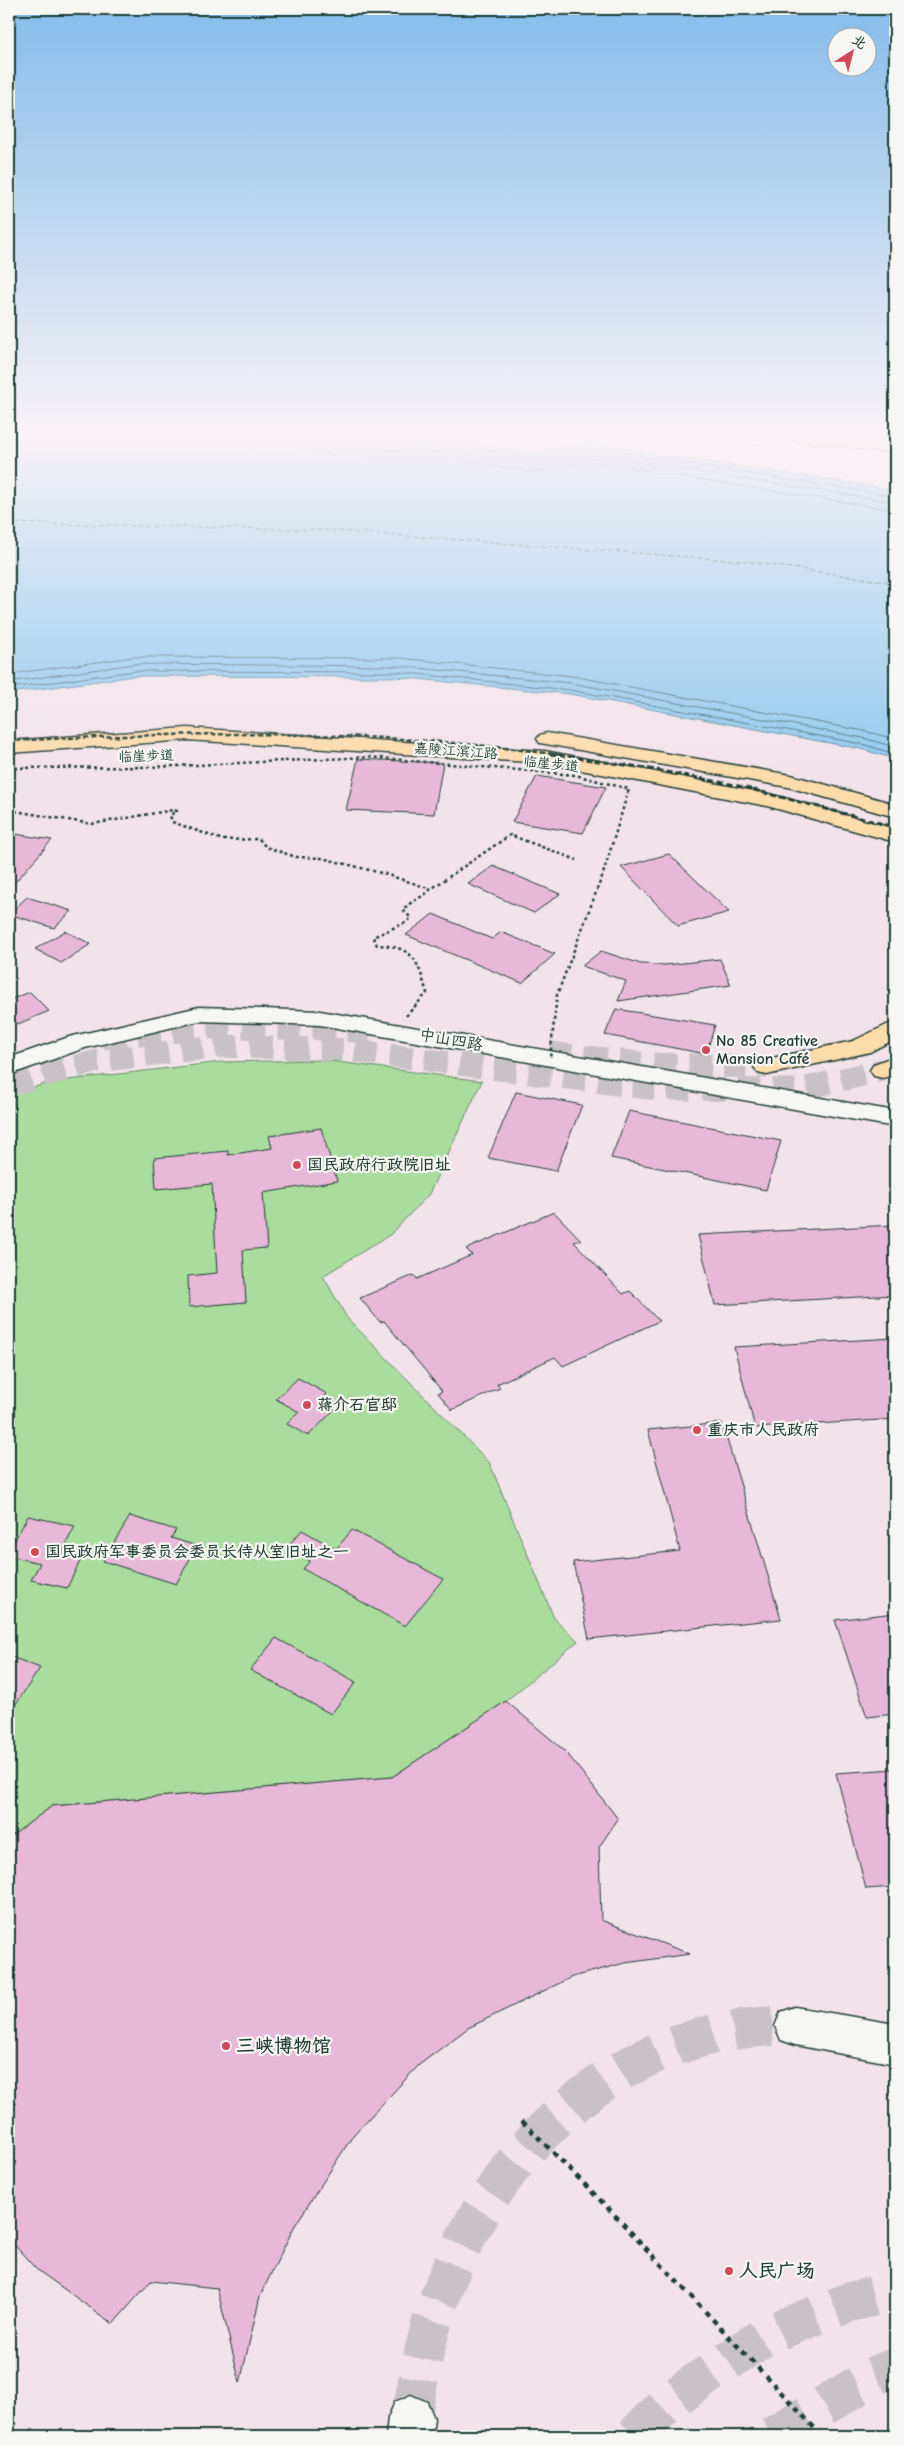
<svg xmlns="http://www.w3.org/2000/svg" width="904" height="2445" font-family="'Comic Neue','LXGW WenKai TC',sans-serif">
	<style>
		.green { fill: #aadc9d; stroke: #648c68 }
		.water { fill: #90c9ef; stroke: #6391a4 }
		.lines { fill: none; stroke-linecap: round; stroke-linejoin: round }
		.shore { stroke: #4c757f; stroke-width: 1 }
		.ferry { stroke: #365959; stroke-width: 1; stroke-dasharray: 4.5 3; stroke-linecap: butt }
		.building { fill: #e8b8d9; stroke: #1f3d34 }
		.minor-tunnel { stroke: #c8c2c6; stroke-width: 40; stroke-dasharray: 40 20; stroke-linecap: butt }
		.major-tunnel-far1 { stroke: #c8c2c6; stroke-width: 23; stroke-dasharray: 23 12; stroke-linecap: butt }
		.major-tunnel { stroke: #c8c2c6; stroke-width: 40; stroke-dasharray: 40 20; stroke-linecap: butt }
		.minor-casing { stroke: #1f3d34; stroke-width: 3 }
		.major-casing { stroke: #1f3d34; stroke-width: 3 }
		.path-far2 { stroke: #1f3d34; stroke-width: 2; stroke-dasharray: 2.5 2.5; stroke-linecap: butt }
		.path-far1 { stroke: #1f3d34; stroke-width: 2.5; stroke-dasharray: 3 3; stroke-linecap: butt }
		.path { stroke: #1f3d34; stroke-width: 4.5; stroke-dasharray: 5.5 5.5; stroke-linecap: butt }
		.minor { fill: #f6f6f2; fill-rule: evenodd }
		.major { fill: #fddcac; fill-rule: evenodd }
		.rail-far1 { stroke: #1f3d34; stroke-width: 2.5; stroke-dasharray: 5 2.5; stroke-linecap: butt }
		.rail { stroke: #1f3d34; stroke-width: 3; stroke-dasharray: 6 3; stroke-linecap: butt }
		.path-bridge { stroke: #1f3d34; stroke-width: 2.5; stroke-dasharray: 3 3; stroke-linecap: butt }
		.poi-dot { fill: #d1495b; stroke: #f6f6f2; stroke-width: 2 }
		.labels { text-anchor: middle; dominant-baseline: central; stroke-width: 4.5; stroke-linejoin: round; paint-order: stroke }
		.far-street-label { font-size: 14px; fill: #1f3d34; stroke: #f6f6f2 }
		.street-label { font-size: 16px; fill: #1f3d34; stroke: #f6f6f2 }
		.poi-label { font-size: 16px; font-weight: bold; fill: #1f3d34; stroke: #f6f6f2; text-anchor: start }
		.near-poi-label { font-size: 19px; font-weight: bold; fill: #1f3d34; stroke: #f6f6f2; text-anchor: start }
	</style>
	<rect width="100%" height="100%" fill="#f2e3ea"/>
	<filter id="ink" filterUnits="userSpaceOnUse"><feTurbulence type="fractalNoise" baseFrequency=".02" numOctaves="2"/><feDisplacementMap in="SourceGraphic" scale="10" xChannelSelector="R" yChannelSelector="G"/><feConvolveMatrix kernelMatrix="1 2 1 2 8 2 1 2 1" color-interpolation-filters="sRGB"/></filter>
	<g filter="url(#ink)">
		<path class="green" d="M323 1060 482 1081 429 1194 391 1234 323 1276 347 1318 489 1462 554 1618 578 1641 506 1701 392 1777 52 1806 9 1838V1096L50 1082 221 1062Z"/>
		<path class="water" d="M9 433H266L469 442 534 453 558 446 584 444 621 446 653 454 871 486 895 491V759L861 749 570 694 397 677 135 676 9 693Z"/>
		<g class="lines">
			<path class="shore" d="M298 433 303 447 316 454 467 461 532 472 585 462 618 464 650 472 895 510
				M306 433 308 441 316 446 468 454 533 464 560 457 585 455 619 457 651 465 895 502
				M312 433 313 438 318 440 469 447 534 458 559 451 584 449 620 451 653 459 895 496
				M9 674 134 657 399 658 572 676 864 731 895 739
				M9 682 134 664 398 666 571 683 863 738 895 747
				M9 688 135 671 398 672 570 690 862 744 895 754"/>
			<path class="ferry" d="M9 523 325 530 744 561 895 583"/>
		</g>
		<path class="building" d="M358 759 443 763 434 814 346 810Z
			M537 776 606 787 583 833 512 822Z
			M9 833 52 840 9 889Z
			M669 854 729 912 678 926 621 867Z
			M493 866 560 894 534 913 468 884Z
			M27 897 72 911 54 928 9 914Z
			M433 914 492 939 501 932 555 954 522 983 406 935Z
			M65 931 91 944 61 963 35 949Z
			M601 951 641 964 665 965 720 959 731 985 618 1001 626 981 582 966Z
			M30 992 49 1011 18 1024 9 1015V1000Z
			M616 1009 715 1025 706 1054 605 1035Z
			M516 1092 582 1105 556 1171 488 1158Z
			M629 1111 781 1141 766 1190 611 1158Z
			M321 1128 337 1181 263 1193 267 1248 243 1250 246 1302 189 1307 188 1276 217 1273 212 1184 156 1189 154 1158 228 1151V1155L272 1148 269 1136Z
			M554 1212 581 1240 574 1242 623 1294 630 1291 659 1321 563 1366 555 1357 497 1384 500 1388 452 1410 438 1393 442 1391 384 1321 380 1322 360 1298 414 1275 417 1279 472 1255 466 1249Z
			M895 1225V1295L715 1305 698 1235Z
			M895 1338V1419L755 1428 734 1347Z
			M298 1378 327 1394 320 1401 335 1409 308 1436 287 1424 299 1412 276 1399Z
			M722 1423 781 1619 589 1639 573 1562 680 1551 648 1430Z
			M28 1516 75 1526 62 1552 82 1557 67 1588 31 1580 40 1563 9 1556V1551Z
			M130 1516 176 1530 171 1538 197 1546 176 1584 103 1561Z
			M302 1530 336 1549 352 1530 443 1579 405 1626 303 1569 310 1561 287 1547Z
			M895 1613V1714L867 1717 835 1620Z
			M276 1638 356 1682 331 1714 250 1670Z
			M9 1656 40 1668 9 1714Z
			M506 1701 566 1752 618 1819 599 1847 601 1920 690 1954 625 1963 572 1977 468 2028 419 2065 354 2134 294 2227 260 2296 240 2383 217 2288 151 2281 113 2324 36 2269 9 2239V1838L52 1806 392 1777Z
			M895 1769V1887L866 1889 836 1773Z"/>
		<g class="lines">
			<path class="minor-tunnel" d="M411 2418C419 2377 426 2336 440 2297 495 2144 626 2022 795 2026"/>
			<path class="major-tunnel-far1" d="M103 1038 221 1027 336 1029 382 1034
				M549 1053 650 1064 767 1067
				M9 1085 97 1061 222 1046 348 1050 656 1089 797 1090 883 1070"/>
			<path class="major-tunnel" d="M635 2436 668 2402 766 2335 850 2302 895 2291
				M772 2436 878 2374 895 2368"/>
			<defs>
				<path id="minor" d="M199 1007 320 1011 895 1111V1127L320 1025 199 1021 85 1048 9 1075V1058L69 1037Z
					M795 2007 895 2024V2064L795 2045 781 2040 775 2026 781 2012Z
					M411 2395 427 2402 434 2418 432 2436H386L388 2418 395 2402Z"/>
				<path id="major" d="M767 433H811L895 443V453L775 438Z
					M187 728 545 751 770 794 895 829V842L767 806 545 763 187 740 9 753V741Z
					M547 733 791 775 895 804V817L788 787 540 743 537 739 540 735Z
					M895 1021V1039L870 1052 767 1075 758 1073 754 1067 758 1061 853 1041Z
					M895 1056V1074L883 1078 874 1076 870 1070 874 1064Z"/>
			</defs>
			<use href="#minor" class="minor-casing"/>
			<use href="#major" class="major-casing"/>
			<path class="path-far2" d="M660 433 764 445"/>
			<path class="path-far1" d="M9 810 92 824 173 810 177 811 170 815 172 822 223 840 259 839 266 847 296 857 322 858 385 874 431 889
				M406 1016 427 993C417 960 415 947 377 945L373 937 407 922 411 918 403 910C411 900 423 898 431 889L510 835 577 860"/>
			<path class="path" d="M522 2121 609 2209 822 2436"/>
			<use href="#minor" class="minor"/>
			<use href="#major" class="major"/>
			<path class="rail-far1" d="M9 741C197 731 373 729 560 755"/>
			<path class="rail" d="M550 754 640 767 735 785 895 827"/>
			<path class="path-bridge" d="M9 768 153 767 369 757 575 775 629 789 603 874 557 995 550 1058"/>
		</g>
	</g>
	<linearGradient id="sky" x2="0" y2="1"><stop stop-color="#85bceb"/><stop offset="0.56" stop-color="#f9f2f6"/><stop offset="1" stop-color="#f9f2f6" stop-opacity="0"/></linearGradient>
	<rect width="904" height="775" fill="url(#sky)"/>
	<g class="poi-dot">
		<circle cx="706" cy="1050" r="5"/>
		<circle cx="297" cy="1165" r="5"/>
		<circle cx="307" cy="1405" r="5"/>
		<circle cx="697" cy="1430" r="5"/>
		<circle cx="35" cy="1552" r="5"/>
		<circle cx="226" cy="2046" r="5"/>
		<circle cx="729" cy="2271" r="5"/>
	</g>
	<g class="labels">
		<g class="far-street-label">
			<text transform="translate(456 751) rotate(4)">嘉陵江滨江路</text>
			<text transform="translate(146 756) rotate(-2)">临崖步道</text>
			<text transform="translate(551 764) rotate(6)">临崖步道</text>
		</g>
		<g class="street-label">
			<text transform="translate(451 1040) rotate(10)">中山四路</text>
		</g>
		<g class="poi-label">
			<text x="716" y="1041">No 85 Creative<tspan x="716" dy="18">Mansion Café</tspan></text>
			<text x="307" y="1165">国民政府行政院旧址</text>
			<text x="317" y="1405">蒋介石官邸</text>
			<text x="707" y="1430">重庆市人民政府</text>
			<text x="45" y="1552">国民政府军事委员会委员长侍从室旧址之一</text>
		</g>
		<g class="near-poi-label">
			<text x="236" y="2046">三峡博物馆</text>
			<text x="739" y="2271">人民广场</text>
		</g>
	</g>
	<rect width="904" height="2445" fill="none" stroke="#f6f6f2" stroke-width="30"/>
	<rect x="15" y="15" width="874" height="2415" fill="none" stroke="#1f3d34" stroke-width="2" filter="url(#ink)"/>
	<g transform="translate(852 52) rotate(36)"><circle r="24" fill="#f6f6f2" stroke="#a0aca6"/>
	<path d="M0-4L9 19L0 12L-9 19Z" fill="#d1495b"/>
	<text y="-8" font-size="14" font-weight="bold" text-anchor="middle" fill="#1f3d34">北</text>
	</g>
</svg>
